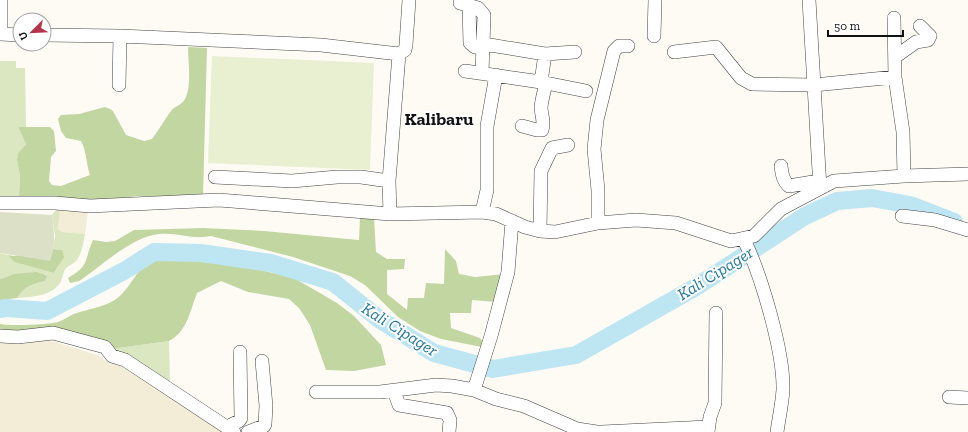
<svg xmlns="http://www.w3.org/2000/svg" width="968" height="432" font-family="'Zilla Slab',serif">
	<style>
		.farmland { fill: #f3ecd6 }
		.green { fill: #dae7c0 }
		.forest { fill: #c1d6a1 }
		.cemetery { fill: #dbe0c6 }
		.pitch { fill: #e9efd1 }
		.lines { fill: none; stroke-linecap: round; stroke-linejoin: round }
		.river { stroke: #bde6f2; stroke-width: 18 }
		.minor-casing { stroke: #444; stroke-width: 14 }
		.minor { stroke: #fff; stroke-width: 13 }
		.labels { text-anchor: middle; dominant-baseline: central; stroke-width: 4; stroke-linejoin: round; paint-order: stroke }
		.water-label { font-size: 17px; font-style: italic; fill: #237799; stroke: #fff }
		.quarter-label { font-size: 18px; font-weight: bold; fill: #111; stroke: #fff }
	</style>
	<rect width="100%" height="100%" fill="#fefbf5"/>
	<path class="farmland" d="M60 210 88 211 85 234 62 232 58 229Z
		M36 341H52L97 355 109 363 123 367 223 432H0V342L23 344Z"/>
	<path class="green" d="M0 61H16V68H25L26 127H18L26 144 18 153 17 159 20 176 19 199 0 200Z
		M57 209 60 210 58 229 62 232 85 234C83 244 82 256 74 263 71 265 68 266 66 268 63 272 63 278 60 283 51 296 32 297 17 298 24 287 33 284 45 281 28 275 17 271 0 279V253L8 255 14 262 54 273 59 266 62 250 53 249 55 236 52 215Z
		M169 341 170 384 111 349Z"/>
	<path class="forest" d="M188 47 207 48 203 196H137L98 202 19 199 20 176 17 160 18 153 26 144 18 127H50L54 131 56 151 51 157 49 181 52 185 61 186 90 175C86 164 87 152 81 141L66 138 61 131 58 119 61 115 79 114 105 107 110 109 113 111 126 135 144 141 152 139C159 130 164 120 171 111 175 106 182 105 185 99 192 85 188 63 188 47Z
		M360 218H374L376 252 387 259H405L404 269 387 270V294L407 310 408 298H424L426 283 444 284 445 249 456 261 459 274 475 277 505 274 496 302 472 300 471 313H450L451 328 480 338 485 345 482 347 441 339 420 331 398 317 365 285 350 276 293 257 211 236C193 240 177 232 159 234 131 237 102 266 79 281L70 283 68 278C91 265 84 259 93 240L106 242 115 241 134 230 203 228 264 231 359 240Z
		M53 249 62 250 64 257 54 273 14 262 8 255 14 256 53 252Z
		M167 257 194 258 226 262 294 278 337 303 354 316 381 345 386 365 354 371 326 370 310 325 299 308 289 299 248 292 221 281 197 293C190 311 187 332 169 341L111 349 103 343 0 332V324C12 326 47 325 58 322 64 320 69 316 74 314 90 308 110 307 122 294 140 274 136 264 167 257Z
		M37 272 47 276 45 281C32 284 24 287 17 298L0 300V279L14 274Z"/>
	<path class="cemetery" d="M0 212 52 215C54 231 56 246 50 261L0 253Z"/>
	<path class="pitch" d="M212 56 374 63 370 170 208 163Z"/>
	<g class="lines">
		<path class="river" d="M0 309 6 308 47 311 124 271 154 252 201 253 271 263 333 282 379 319 434 353 493 369 576 355 696 287 805 216 837 201 872 198 910 205 954 222"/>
		<defs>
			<path id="minor" d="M809 0 820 188
				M460 3 478 8 484 15 482 73
				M469 6 470 43 475 47 484 48
				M894 18 895 77 903 132 904 176
				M0 34 20 35
				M1 34V0
				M44 35 120 36 321 45 399 54
				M654 36 655 0
				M484 44 545 54 575 52
				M674 52 716 47 741 78 752 84 814 85 895 77
				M895 57 916 42 928 40 930 36 920 26
				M465 71 541 82 586 91
				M541 82 545 54
				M119 85 120 36
				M522 126 537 130H542C545 121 541 115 541 107 542 99 544 91 546 83
				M781 166C782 174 783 181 789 186L819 181
				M215 177 292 181 337 177H361L389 181
				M0 203H55L90 206 219 200 390 214 482 212 496 214 525 227 540 231 555 232 598 223 636 220 676 223 731 241 754 236 781 209 834 181 904 176 968 174
				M482 212 487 190V126L496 75
				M390 214 389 181 398 67 399 54 405 50 406 45 409 0
				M902 216 935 220 968 230
				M598 223V190L594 149 597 120 614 51 619 46H628
				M540 231 541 171 552 148 568 145
				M744 240C761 274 784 352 783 390 782 404 779 418 777 432
				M0 336 18 337 53 333 105 347 112 356 125 360 234 432
				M474 390 491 336 508 272 512 221
				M394 391 399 405 447 413 450 420 449 432
				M316 392H380L436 385 452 386 474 390 496 399 524 406 577 429 597 432
				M949 397 968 398
				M227 427 239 421 241 418 240 352
				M248 432 264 426 265 424 266 406 262 361
				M602 432 708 427
				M708 432 710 417 715 403 716 313"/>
		</defs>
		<use href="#minor" class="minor-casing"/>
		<use href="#minor" class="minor"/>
	</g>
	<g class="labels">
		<g class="water-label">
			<text transform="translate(715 273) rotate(-32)">Kali Cipager</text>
			<text transform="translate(400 329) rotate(32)">Kali Cipager</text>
		</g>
		<g class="quarter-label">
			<text x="439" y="119">Kalibaru</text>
		</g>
	</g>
	<g transform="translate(32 32) rotate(246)"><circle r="19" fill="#ffffff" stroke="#a0a0a0"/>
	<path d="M0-3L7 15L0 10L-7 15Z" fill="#b6334c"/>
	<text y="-6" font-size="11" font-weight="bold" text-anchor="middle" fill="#111111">U</text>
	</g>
	<path d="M828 30v6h75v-6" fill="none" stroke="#111111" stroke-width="2"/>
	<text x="834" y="30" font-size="12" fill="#111111" stroke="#ffffff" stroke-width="3" paint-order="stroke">50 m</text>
</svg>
